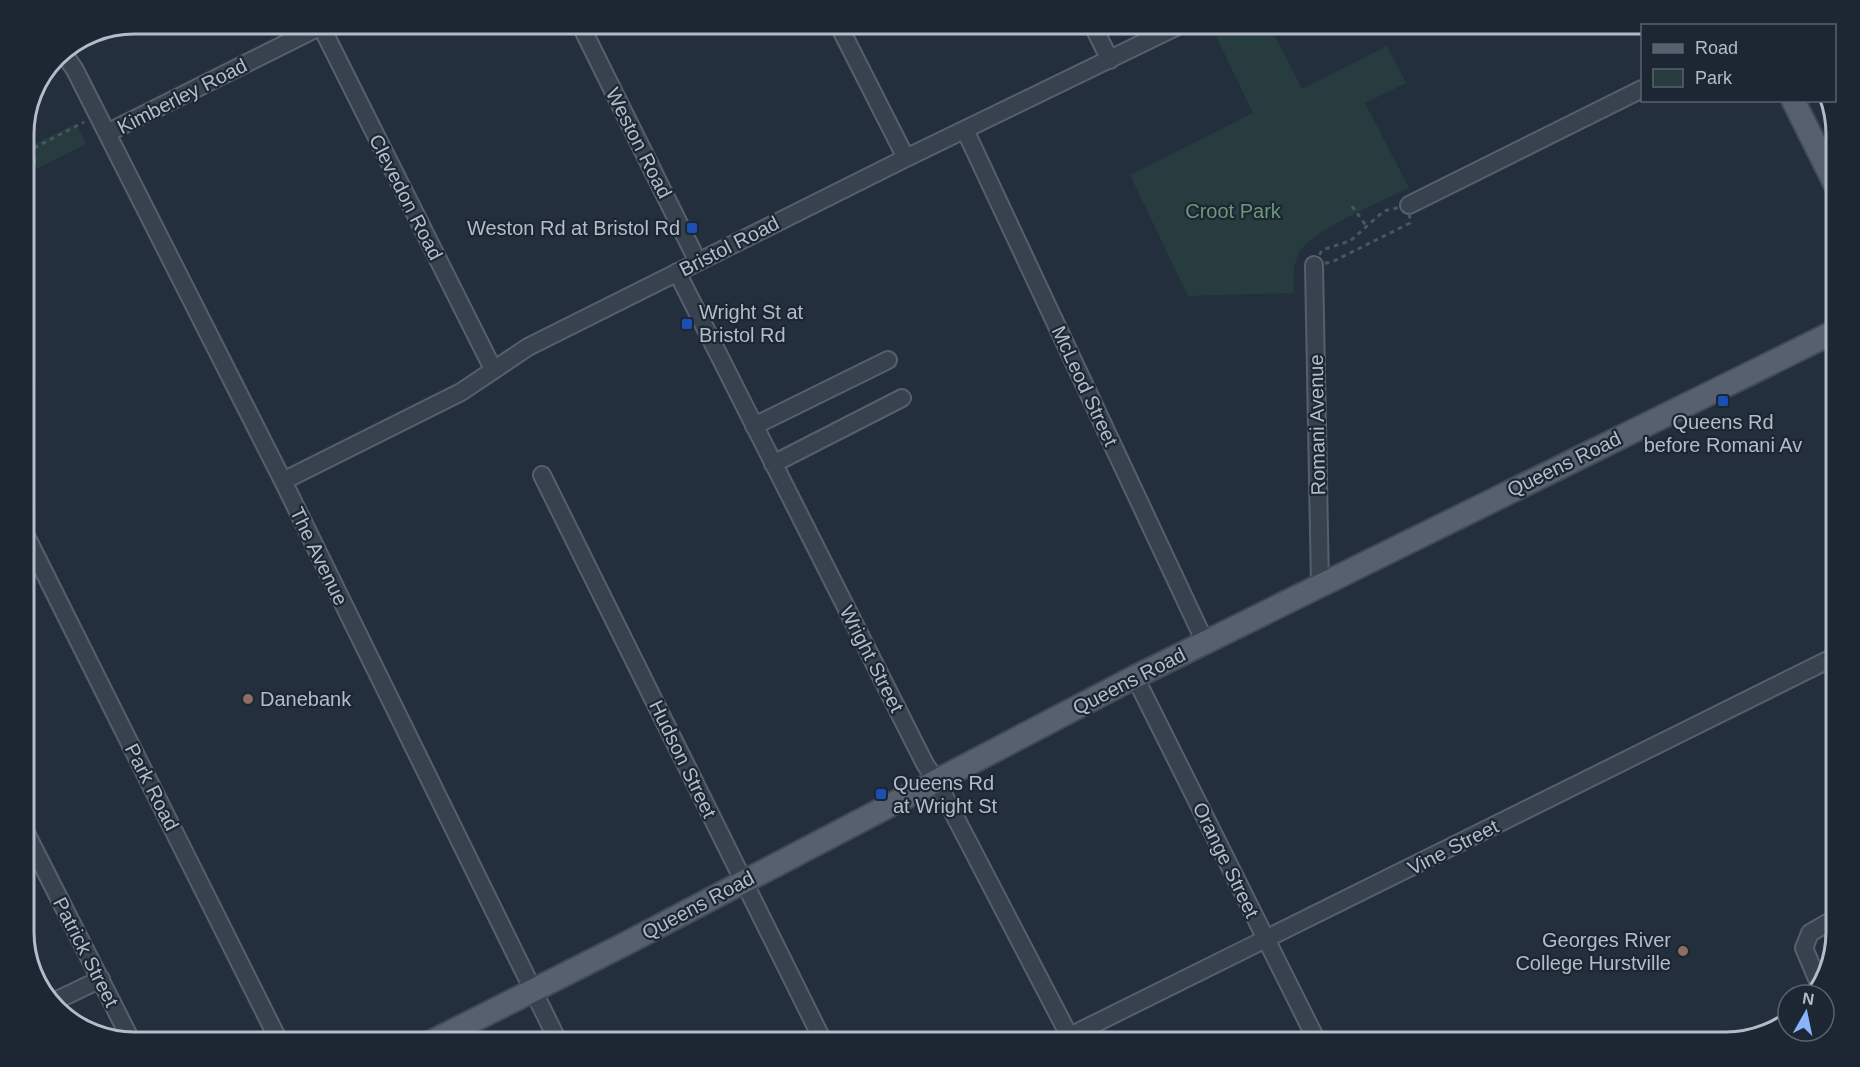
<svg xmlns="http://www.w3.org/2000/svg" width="1860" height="1067" font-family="Arial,sans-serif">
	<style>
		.green { fill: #263c3f }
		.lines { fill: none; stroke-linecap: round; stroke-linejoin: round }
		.minor-casing { stroke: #565f6c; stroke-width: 20 }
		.major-casing { stroke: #414a57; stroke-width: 26 }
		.path { stroke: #44595c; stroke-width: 3; stroke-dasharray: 4.5 4.5; stroke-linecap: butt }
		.minor { stroke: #38414e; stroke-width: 16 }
		.major { stroke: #56606e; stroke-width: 22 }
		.transit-dot { fill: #1a4fb4; stroke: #1d2633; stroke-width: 2 }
		.education-dot { fill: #8d6e63; stroke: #1d2633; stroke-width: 2 }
		.labels { text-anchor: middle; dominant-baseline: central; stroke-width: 4.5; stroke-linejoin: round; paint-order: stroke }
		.street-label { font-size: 20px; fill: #b4bcc9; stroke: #1d2633 }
		.park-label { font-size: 20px; fill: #6b9a76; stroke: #1d2633 }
		.poi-label { font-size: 20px; fill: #b4bcc9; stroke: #1d2633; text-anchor: start }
		.rim { fill: none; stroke: #b4bcc9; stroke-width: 3 }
	</style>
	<rect width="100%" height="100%" fill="#242f3e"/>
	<path class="green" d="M1226 24H1269L1302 89 1387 46 1406 83 1365 103 1409 188C1384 200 1311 230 1299 253 1292 266 1294 279 1294 293L1188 296 1130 175 1253 113 1213 30Z
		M76 124 86 144 36 169 26 148Z"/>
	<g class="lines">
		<defs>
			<path id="minor" d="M320 24 493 369
				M580 24 698 262
				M838 24 906 158
				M1092 24 1110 60
				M63 52 75 70 283 481 559 1043
				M965 130 1205 642
				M107 133 321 26
				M24 162 26 161
				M1409 205 1642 89
				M1314 265 1320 586
				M677 272 925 764 936 780 1073 1043
				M754 426 888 360
				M773 464 902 398
				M542 475 824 1043
				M283 481 461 392 528 347 906 158 1182 24
				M24 532 280 1043
				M1135 677 1318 1043
				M24 829 132 1042
				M1821 988 1804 948 1810 933 1836 918
				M53 1002 101 979
				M1070 1036 1836 656"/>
			<path id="major" d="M1793 100 1836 186
				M429 1043 623 945 1135 677 1836 331"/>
		</defs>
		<use href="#minor" class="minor-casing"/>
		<use href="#major" class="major-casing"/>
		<path class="path" d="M34 148 84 122
			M1409 205 1410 223 1332 262 1314 265 1322 250 1350 241 1384 211Z
			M1352 206 1367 227"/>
		<use href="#minor" class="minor"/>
		<use href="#major" class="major"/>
	</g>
	<g class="transit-dot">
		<rect x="686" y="222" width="12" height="12" rx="3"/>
		<rect x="681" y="318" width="12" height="12" rx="3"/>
		<rect x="1717" y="395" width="12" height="12" rx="3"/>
		<rect x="875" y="788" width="12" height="12" rx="3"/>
	</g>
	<g class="education-dot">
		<circle cx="248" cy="699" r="6"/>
		<circle cx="1683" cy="951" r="6"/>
	</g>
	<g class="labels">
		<g class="street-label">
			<text transform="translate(182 96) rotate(-27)">Kimberley Road</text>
			<text transform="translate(639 143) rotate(63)">Weston Road</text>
			<text transform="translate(406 197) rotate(63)">Clevedon Road</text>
			<text transform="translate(729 246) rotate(-27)">Bristol Road</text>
			<text transform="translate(1085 386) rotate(65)">McLeod Street</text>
			<text transform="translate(1317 425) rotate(-91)">Romani Avenue</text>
			<text transform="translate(1564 464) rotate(-26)">Queens Road</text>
			<text transform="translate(319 556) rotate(64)">The Avenue</text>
			<text transform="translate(872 659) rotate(63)">Wright Street</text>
			<text transform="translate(1129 681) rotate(-27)">Queens Road</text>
			<text transform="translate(683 759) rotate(64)">Hudson Street</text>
			<text transform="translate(152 787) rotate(63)">Park Road</text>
			<text transform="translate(1453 847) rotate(-27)">Vine Street</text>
			<text transform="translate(1226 860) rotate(64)">Orange Street</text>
			<text transform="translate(698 905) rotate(-28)">Queens Road</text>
			<text transform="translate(86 952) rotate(63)">Patrick Street</text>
		</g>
		<g class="park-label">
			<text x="1233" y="211">Croot Park</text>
		</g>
		<g class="poi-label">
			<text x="680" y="228" text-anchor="end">Weston Rd at Bristol Rd</text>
			<text x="699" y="312">Wright St at<tspan x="699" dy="23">Bristol Rd</tspan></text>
			<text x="1723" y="422" text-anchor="middle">Queens Rd<tspan x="1723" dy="23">before Romani Av</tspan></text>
			<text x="260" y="699">Danebank</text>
			<text x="893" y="783">Queens Rd<tspan x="893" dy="23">at Wright St</tspan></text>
			<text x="1671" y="940" text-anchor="end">Georges River<tspan x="1671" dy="23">College Hurstville</tspan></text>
		</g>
	</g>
	<path d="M0 0H1860V1067H0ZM134 34H1726A100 100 0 0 1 1826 134V932A100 100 0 0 1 1726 1032H134A100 100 0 0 1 34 932V134A100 100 0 0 1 134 34Z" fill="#1d2633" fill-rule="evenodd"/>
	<path class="rim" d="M134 34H1726A100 100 0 0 1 1826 134V932A100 100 0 0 1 1726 1032H134A100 100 0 0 1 34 932V134A100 100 0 0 1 134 34Z"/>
	<rect x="1641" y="24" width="195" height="78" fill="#1d2633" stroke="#59626f" stroke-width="1.5"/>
	<rect x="1653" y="44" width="30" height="9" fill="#56606e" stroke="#59626f" stroke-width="1.5"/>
	<text x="1695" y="54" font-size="18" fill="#b4bcc9">Road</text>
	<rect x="1653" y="69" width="30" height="18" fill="#263c3f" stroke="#59626f" stroke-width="1.5"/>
	<text x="1695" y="84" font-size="18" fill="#b4bcc9">Park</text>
	<g transform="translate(1806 1013) rotate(9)"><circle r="28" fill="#1d2633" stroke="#59626f" stroke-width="1.5"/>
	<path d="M0-4.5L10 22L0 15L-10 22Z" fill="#8ab4f8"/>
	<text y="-9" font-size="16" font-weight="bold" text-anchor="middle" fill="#b4bcc9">N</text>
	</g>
</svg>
